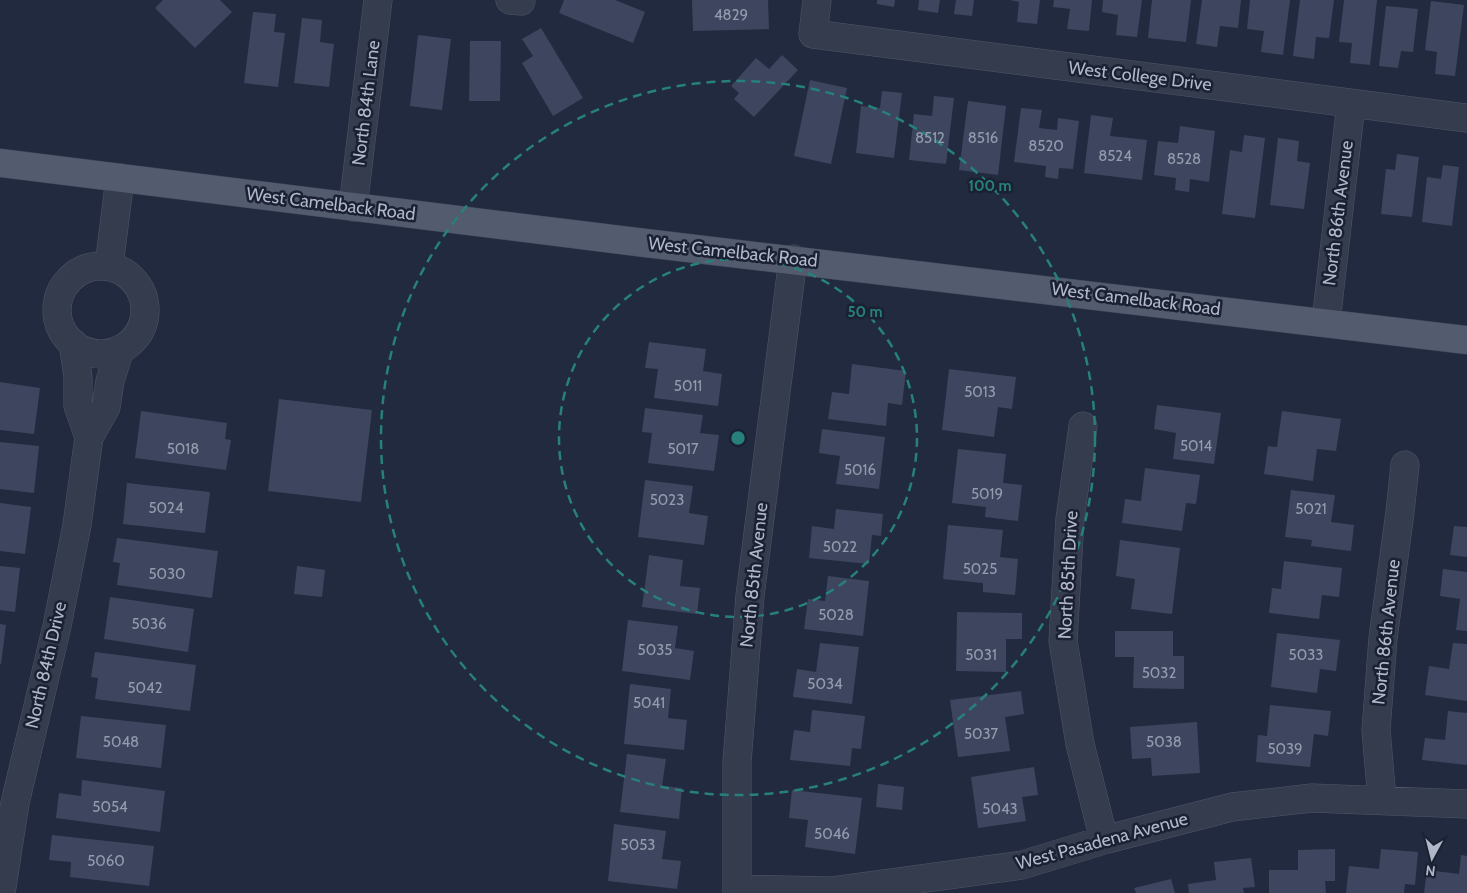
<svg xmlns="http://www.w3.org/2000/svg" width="1467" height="893" font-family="Cabin,sans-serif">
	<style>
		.building { fill: #3d465e }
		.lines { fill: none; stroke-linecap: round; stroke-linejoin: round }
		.minor-casing { stroke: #505769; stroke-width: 29 }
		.major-casing { stroke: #3e4557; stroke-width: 29 }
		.minor { stroke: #353c4e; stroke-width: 28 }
		.major { stroke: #535b6e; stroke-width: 28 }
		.ring { fill: none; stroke: #27807c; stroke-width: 2.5; stroke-dasharray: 9 6 }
		.labels { text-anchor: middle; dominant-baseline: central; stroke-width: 5; stroke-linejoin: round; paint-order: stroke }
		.number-label { font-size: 15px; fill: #949bae }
		.street-label { font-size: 18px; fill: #b1b7c9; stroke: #1a2132 }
		.centre { fill: #27807c; stroke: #1a2132; stroke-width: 2.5 }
		.ring-label { font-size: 15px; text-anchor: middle; font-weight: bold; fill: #27807c; stroke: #1a2132; stroke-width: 5; stroke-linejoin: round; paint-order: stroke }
	</style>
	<rect width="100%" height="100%" fill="#212a3e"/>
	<path class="building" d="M163 0H220L232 12 195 48 155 8Z
		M564 0H615L645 12 633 43 559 13Z
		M692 0H768L769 29 693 31Z
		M877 0H895L894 7 877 4Z
		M919 0H940L938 13 918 10Z
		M956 0H974L972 16 954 14Z
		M1010 0H1040L1037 24 1017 22 1019 2Z
		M1054 0H1092L1089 31 1067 29 1070 9 1053 7Z
		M1103 0H1142L1137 37 1116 35 1118 15 1102 12Z
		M1152 0H1191L1186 42 1148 38Z
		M1202 0H1241L1238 28 1220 26 1217 47 1196 44Z
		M1250 0H1290L1283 55 1261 52 1264 31 1247 29Z
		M1300 0H1334L1329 38 1316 37 1314 59 1293 56Z
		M1344 0H1377L1370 65 1350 63 1352 43 1339 42Z
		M1431 1 1464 5 1455 76 1435 74 1437 52 1425 50Z
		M1386 6 1418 9 1413 52 1401 51 1398 68 1379 66Z
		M253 12 276 14 274 32 285 33 278 87 244 83Z
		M302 18 322 20 320 42 334 44 329 87 294 83Z
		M541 28 583 98 553 116 522 63 533 56 522 39Z
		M418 35 451 39 442 110 410 106Z
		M470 41H501L500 101H469Z
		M782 55 798 70 754 117 734 99 739 93 731 86 756 58 769 69Z
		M810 80 847 88 831 164 794 156Z
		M882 91 902 93 894 158 856 153 861 106 880 108Z
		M934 96 954 98 946 164 909 160 914 114 932 116Z
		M968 101 1006 106 998 175 959 170Z
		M1021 108 1042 110 1039 128 1057 130 1058 118 1079 121 1073 169 1059 168 1058 179 1045 177 1046 166 1014 162Z
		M1091 115 1113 118 1110 136 1147 140 1142 180 1084 173Z
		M1180 126 1215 131 1209 182 1190 179 1189 192 1175 190 1176 178 1154 175 1158 141 1178 143Z
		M1244 135 1265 138 1255 218 1222 214 1230 150 1242 152Z
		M1278 138 1299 141 1297 161 1310 163 1304 209 1270 205Z
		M1397 154 1419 157 1412 217 1381 214 1386 169 1395 170Z
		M1443 165 1459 167 1452 226 1422 222 1427 177 1441 179Z
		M649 342 706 349 703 371 722 374 718 406 654 398 658 369 645 368Z
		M852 364 906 371 902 405 888 403 886 426 828 419 832 392 849 394Z
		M949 369 1016 377 1012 409 998 407 994 437 942 430Z
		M0 382 40 388 34 434 0 430Z
		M279 399 372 410 361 502 268 491Z
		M1157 405 1221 413 1214 464 1173 459 1176 433 1154 429Z
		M645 408 703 415 700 433 719 435 714 471 648 463 652 433 642 432Z
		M141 411 227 423 225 439 231 440 226 470 135 458Z
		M1282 411 1341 419 1336 451 1317 449 1313 481 1264 474 1268 446 1277 447Z
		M822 429 885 437 879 489 836 484 840 456 819 453Z
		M0 442 39 446 34 493 0 489Z
		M958 449 1006 454 1003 483 1022 485 1018 521 985 517 986 507 952 503Z
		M1145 468 1200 475 1196 504 1186 503 1182 531 1122 523 1125 499 1141 501Z
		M645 480 693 486 689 513 708 516 704 545 638 537Z
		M127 483 210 492 205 533 123 524Z
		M1291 490 1335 495 1331 522 1354 525 1351 551 1311 546 1312 540 1285 537Z
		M0 503 31 507 25 554 0 551Z
		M836 509 883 514 881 536 872 535 869 564 809 558 812 526 834 529Z
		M948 525 1003 530 1000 557 1018 559 1015 595 983 592V583L943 579Z
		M1454 526 1467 527V557L1450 555Z
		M117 538 218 551 212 598 117 585 120 563 113 562Z
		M1120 540 1180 548 1172 614 1131 609 1135 579 1116 576Z
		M649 555 683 560 680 586 700 588 697 614 642 607Z
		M1284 561 1342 568 1339 597 1322 595 1319 619 1269 613 1272 588 1281 589Z
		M0 566 20 568 15 612 0 610Z
		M297 566 325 570 322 597 294 594Z
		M1443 569 1467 572V631L1456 630 1460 599 1440 596Z
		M828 576 869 581 863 636 804 629 808 599 825 601Z
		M110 597 194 609 188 652 104 639Z
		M957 612 1022 613V639H1006V672L956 671Z
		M628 620 678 626 675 648 694 651 690 680 622 671Z
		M0 624 6 625 1 664H0Z
		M1115 631H1173V656H1184V689L1133 688 1134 657H1115Z
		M1277 633 1340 640 1336 671 1320 669 1317 693 1271 687Z
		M820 643 859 647 852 704 793 697 797 669 816 672Z
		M1453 643 1467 644V701L1425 695 1429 666 1449 669Z
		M95 652 196 665 190 711 95 699 98 678 91 677Z
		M630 684 671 689 668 718 687 720 684 750 624 744Z
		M1021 691 1024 714 1005 717 1010 751 958 757 950 700Z
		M1270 705 1331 711 1328 736 1314 734 1310 767 1256 762 1258 735 1267 736Z
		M812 710 865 716 861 749 852 748 850 766 790 760 794 730 810 732Z
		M1448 711 1467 713V765L1422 760 1425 738 1445 740Z
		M81 716 166 725 161 768 76 758Z
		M1197 722 1200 773 1152 776 1151 758 1132 759 1130 727Z
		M627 754 666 759 662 786 682 788 679 819 620 812Z
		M1034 767 1038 795 1022 797 1026 821 978 828 971 777Z
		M82 780 165 791 160 832 56 818 59 793 81 796Z
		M878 784 904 787 902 810 876 807Z
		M792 790 862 798 855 854 805 847 808 820 789 818Z
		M614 824 666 831 662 859 681 861 677 889 608 881Z
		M52 835 154 846 149 886 70 877 71 862 49 860Z
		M1335 849V881H1325L1326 893H1269V870H1298V850Z
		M1381 849 1418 852 1415 885 1405 884 1404 893H1346L1349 866 1379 869Z
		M1461 855 1467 856V893H1424L1427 870 1459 874Z
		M1251 858 1255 887 1243 888 1244 893H1189L1188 884 1216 880 1214 862Z
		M1171 879 1175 893H1136L1134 888Z"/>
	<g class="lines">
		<defs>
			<path id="minor" d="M510 0 521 1V0
				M817 0 813 34 1467 118
				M353 207 378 0
				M109 266 120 178
				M57 310a44 44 0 1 1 88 0a44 44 0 1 1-88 0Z
				M1326 322 1351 104
				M73 343 78 377V406L89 437
				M1083 426 1070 519 1063 641 1080 744 1104 840
				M1382 800 1376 730 1383 638 1400 512 1405 465
				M737 889 831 891 1022 865 1104 840 1232 807 1312 798 1467 804
				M1 893 15 803 57 626 77 525 89 437 106 407 110 381 120 349
				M737 893V762L750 596 793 259"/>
			<path id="major" d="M0 163 637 242 1467 340"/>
		</defs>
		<use href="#minor" class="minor-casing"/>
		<use href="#major" class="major-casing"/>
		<use href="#minor" class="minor"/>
		<use href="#major" class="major"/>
	</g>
	<g class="ring">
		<circle cx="738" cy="438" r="179"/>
		<circle cx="738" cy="438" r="357"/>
	</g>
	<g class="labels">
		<g class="number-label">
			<text x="731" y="15">4829</text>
			<text x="930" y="138">8512</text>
			<text x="983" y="138">8516</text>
			<text x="1046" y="146">8520</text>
			<text x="1115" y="156">8524</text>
			<text x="1184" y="159">8528</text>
			<text x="688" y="386">5011</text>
			<text x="980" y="392">5013</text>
			<text x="1196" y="446">5014</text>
			<text x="183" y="449">5018</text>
			<text x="683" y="449">5017</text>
			<text x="860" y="470">5016</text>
			<text x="987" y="494">5019</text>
			<text x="667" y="500">5023</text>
			<text x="166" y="508">5024</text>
			<text x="1311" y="509">5021</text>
			<text x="840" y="547">5022</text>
			<text x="980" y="569">5025</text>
			<text x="167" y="574">5030</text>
			<text x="836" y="615">5028</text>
			<text x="149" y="624">5036</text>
			<text x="655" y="650">5035</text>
			<text x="981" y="655">5031</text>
			<text x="1306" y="655">5033</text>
			<text x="1159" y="673">5032</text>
			<text x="825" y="684">5034</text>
			<text x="145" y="688">5042</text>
			<text x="649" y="703">5041</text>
			<text x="981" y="734">5037</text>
			<text x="121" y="742">5048</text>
			<text x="1164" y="742">5038</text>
			<text x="1285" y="749">5039</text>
			<text x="110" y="807">5054</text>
			<text x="1000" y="809">5043</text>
			<text x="832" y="834">5046</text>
			<text x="638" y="845">5053</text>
			<text x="106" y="861">5060</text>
		</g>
		<g class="street-label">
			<text transform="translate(1140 76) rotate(7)">West College Drive</text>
			<text transform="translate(366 103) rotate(-83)">North 84th Lane</text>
			<text transform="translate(331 204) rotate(7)">West Camelback Road</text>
			<text transform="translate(1338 213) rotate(-83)">North 86th Avenue</text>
			<text transform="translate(733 252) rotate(6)">West Camelback Road</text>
			<text transform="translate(1136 299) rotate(7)">West Camelback Road</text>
			<text transform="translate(754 575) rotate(-84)">North 85th Avenue</text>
			<text transform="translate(1068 575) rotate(-87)">North 85th Drive</text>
			<text transform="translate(1386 632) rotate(-84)">North 86th Avenue</text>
			<text transform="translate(46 665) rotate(-77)">North 84th Drive</text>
			<text transform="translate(1102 841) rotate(-15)">West Pasadena Avenue</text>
		</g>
	</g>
	<circle cx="738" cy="438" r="8" class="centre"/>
	<g class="ring-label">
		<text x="990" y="191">100 m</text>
		<text x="865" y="317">50 m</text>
	</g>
	<g transform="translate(1432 858) rotate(187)" stroke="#1a2132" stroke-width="4" paint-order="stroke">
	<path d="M0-4L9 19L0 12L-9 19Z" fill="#b1b7c9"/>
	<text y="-8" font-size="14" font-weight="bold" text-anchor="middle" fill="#b1b7c9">N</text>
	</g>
</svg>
